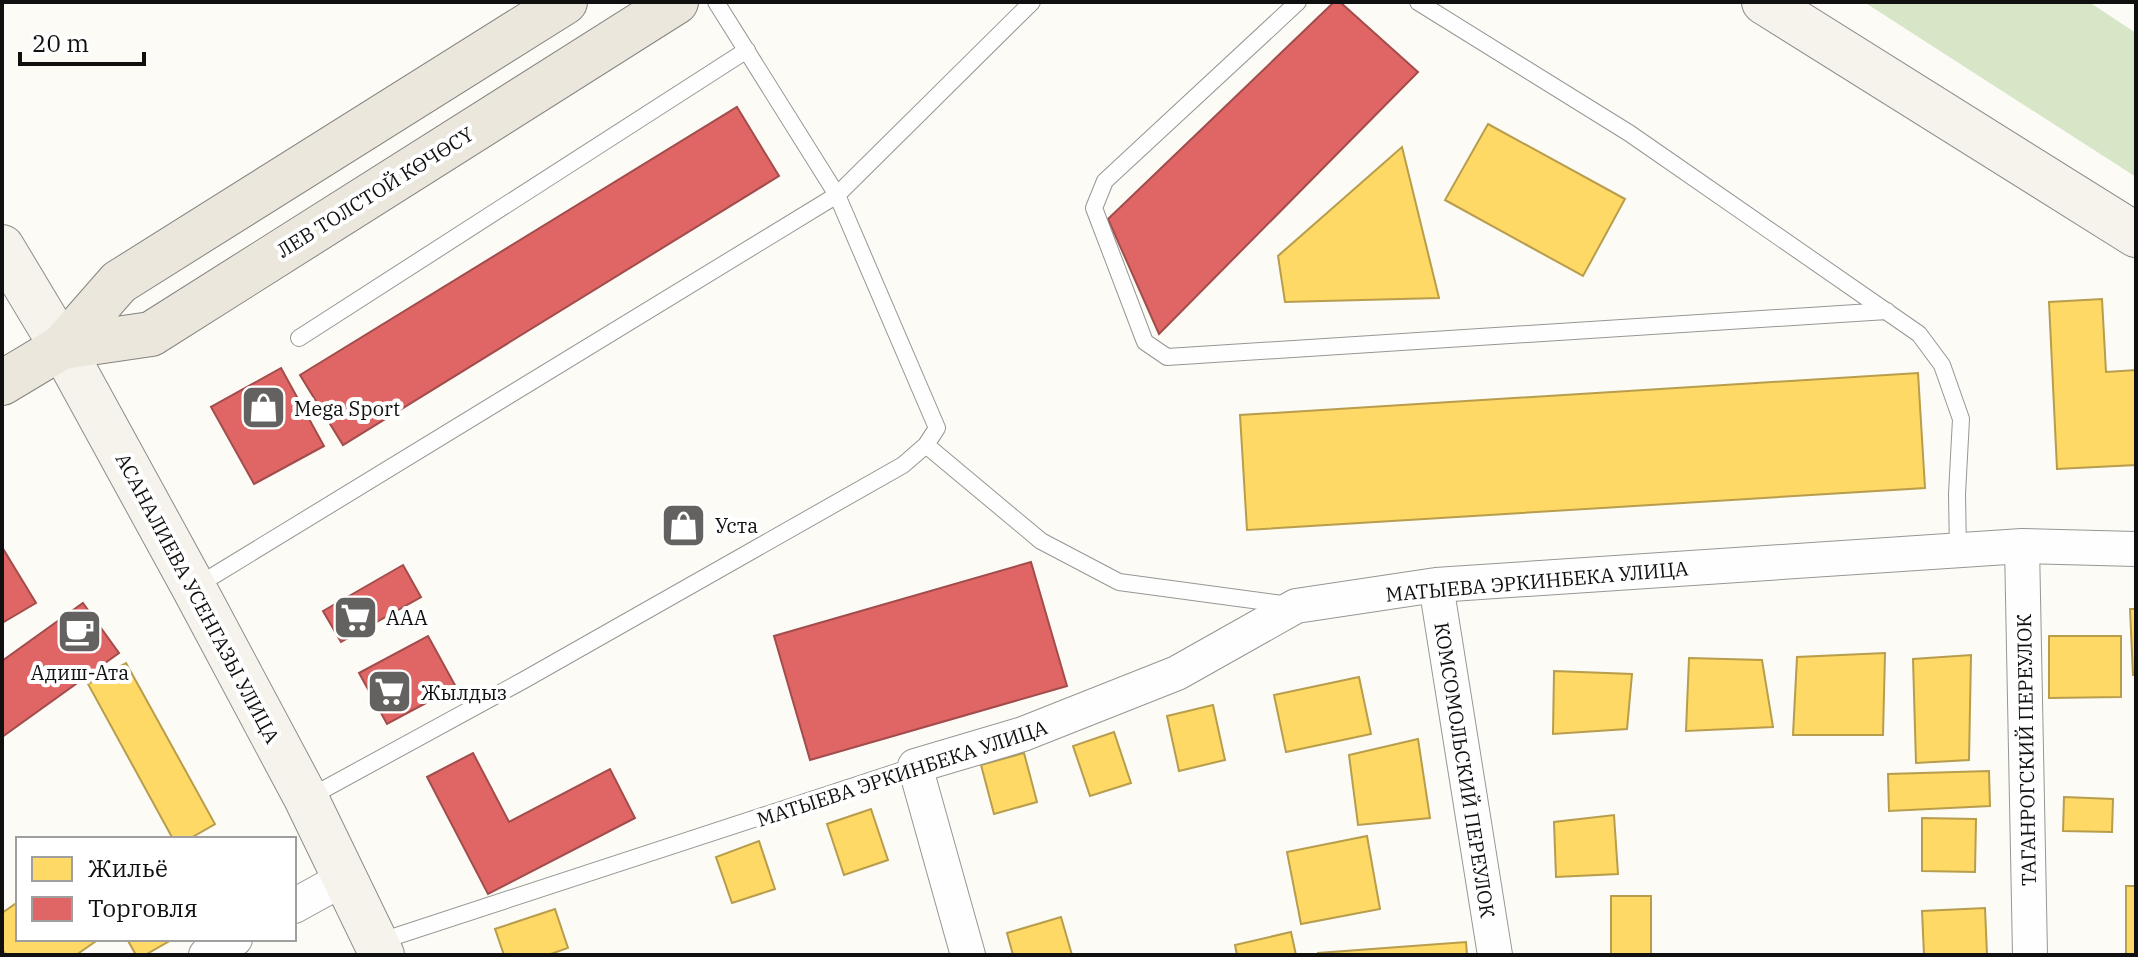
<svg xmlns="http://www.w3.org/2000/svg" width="2138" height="957" font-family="'IBM Plex Serif',serif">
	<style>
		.forest { fill: #d7e6c7 }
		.homes { fill: #ffd966; stroke: #b79d4c; stroke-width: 2 }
		.shops { fill: #e06666; stroke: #a24c4c; stroke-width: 2 }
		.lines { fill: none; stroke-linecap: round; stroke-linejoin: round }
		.lane-casing { stroke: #969694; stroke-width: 18 }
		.street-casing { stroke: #969694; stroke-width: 36 }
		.secondary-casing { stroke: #8d8c8a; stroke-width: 46 }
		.primary-casing { stroke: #848381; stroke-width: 46 }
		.lane { stroke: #fffefe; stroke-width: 16 }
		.street { stroke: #fffefe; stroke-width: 34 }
		.secondary { stroke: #f5f3ec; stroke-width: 44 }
		.primary { stroke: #ebe7dc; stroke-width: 44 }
		.labels { text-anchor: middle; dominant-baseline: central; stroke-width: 8; stroke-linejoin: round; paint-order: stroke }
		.street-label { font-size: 20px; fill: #101010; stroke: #fff }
		.poi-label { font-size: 20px; fill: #101010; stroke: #fff; text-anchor: start }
	</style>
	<rect width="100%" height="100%" fill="#fcfbf6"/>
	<path class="forest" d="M1864 2H2089L2136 33V177Z"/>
	<path class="homes" d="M1488 124 1625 199 1583 276 1445 200Z
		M1402 147 1439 298 1285 302 1278 256Z
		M2102 299 2106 372 2136 370V465L2057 469 2049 302Z
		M1918 373 1925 488 1247 530 1240 415Z
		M2130 609H2136V675H2133Z
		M2049 636H2121V697L2049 698Z
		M1885 653 1883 735H1793L1797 657Z
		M1971 655 1969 760 1916 763 1913 659Z
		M1689 658 1762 660 1773 727 1686 731Z
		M126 663 215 824 189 839H173L88 684Z
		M1554 671 1632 674 1627 729 1553 734Z
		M1359 677 1371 734 1286 752 1274 695Z
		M1213 705 1225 760 1179 771 1167 716Z
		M1114 732 1131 783 1090 796 1073 746Z
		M1418 739 1430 818 1358 825 1349 755Z
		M1024 753 1037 802 994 814 981 765Z
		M1989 771 1990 806 1889 811 1888 774Z
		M2064 797 2113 799 2112 832 2063 831Z
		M871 809 888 860 844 875 827 824Z
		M1614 815 1618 874 1556 877 1554 822Z
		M1922 818 1976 819 1975 872 1922 871Z
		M1367 836 1380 909 1301 924 1287 852Z
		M759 841 775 889 732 903 716 857Z
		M2126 886H2136V955H2126Z
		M1611 896H1651V955H1611Z
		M18 902V939H99L76 955H6L2 949V913Z
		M1985 908 1987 955H1924L1922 911Z
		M555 909 568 948 548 955H504L495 929Z
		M1061 917 1072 955H1013L1007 933Z
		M1291 932 1296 955H1237L1235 945Z
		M127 939H173L145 955H136Z
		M1466 942 1467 955H1318V953Z"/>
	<path class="shops" d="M1334 2H1340L1418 72 1159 334 1108 219Z
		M737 107 779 176 343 445 300 375Z
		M281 368 324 446 254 484 211 407Z
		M2 547 36 603 2 623Z
		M1031 562 1067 686 810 760 774 636Z
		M403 565 421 597 341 642 323 611Z
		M83 603 119 653 2 737V661Z
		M428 636 456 687 387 724 359 673Z
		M473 753 509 822 610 769 635 818 488 894 427 777Z"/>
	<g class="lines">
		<defs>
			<path id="lane" d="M1298 2 1105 181 1094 208 1145 342 1167 357 1887 311
				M1418 2 1629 133 1919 334 1942 365 1961 419 1957 494 1958 552
				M299 338 747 50
				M926 445 1041 541 1119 582 1290 605
				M195 587 837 195 1032 2
				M308 798 524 680 903 465 926 445 937 428 837 195 716 2
				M378 942 915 766"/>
			<path id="street" d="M2022 546 2030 955
				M1436 585 1495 955
				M294 906 343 879
				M206 955 235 939
				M968 955 915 766 1023 734 1177 673 1296 606 1436 585 2022 546 2136 549"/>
			<path id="secondary" d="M1764 2 2136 235
				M2 247 62 347 194 588 306 798 382 955"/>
			<path id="primary" d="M62 347 151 334 676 2
				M2 383 62 347 119 282 565 2"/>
		</defs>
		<use href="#lane" class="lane-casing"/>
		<use href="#street" class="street-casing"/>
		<use href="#secondary" class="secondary-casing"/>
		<use href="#primary" class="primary-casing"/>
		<use href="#lane" class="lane"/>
		<use href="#street" class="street"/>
		<use href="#secondary" class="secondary"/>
		<use href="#primary" class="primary"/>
	</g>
	<defs>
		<symbol id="shop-square" viewBox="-11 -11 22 22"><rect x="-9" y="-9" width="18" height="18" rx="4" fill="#636260" stroke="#fff"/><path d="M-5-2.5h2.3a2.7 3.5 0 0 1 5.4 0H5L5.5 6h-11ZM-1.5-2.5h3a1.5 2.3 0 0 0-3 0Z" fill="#fff"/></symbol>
		<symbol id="supermarket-square" viewBox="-11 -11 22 22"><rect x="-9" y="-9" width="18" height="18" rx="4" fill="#636260" stroke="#fff"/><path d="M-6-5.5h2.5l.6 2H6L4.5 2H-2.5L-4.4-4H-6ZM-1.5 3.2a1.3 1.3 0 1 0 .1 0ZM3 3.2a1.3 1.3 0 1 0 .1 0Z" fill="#fff"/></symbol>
		<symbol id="cafe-square" viewBox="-11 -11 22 22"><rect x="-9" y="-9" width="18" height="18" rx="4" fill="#636260" stroke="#fff"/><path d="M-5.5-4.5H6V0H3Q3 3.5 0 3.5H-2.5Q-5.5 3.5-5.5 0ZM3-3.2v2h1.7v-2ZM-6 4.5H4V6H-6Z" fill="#fff"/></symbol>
	</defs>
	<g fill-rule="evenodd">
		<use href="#shop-square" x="238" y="382" width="51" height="51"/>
		<use href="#shop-square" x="658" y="500" width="51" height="51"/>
		<use href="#supermarket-square" x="330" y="592" width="51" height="51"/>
		<use href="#cafe-square" x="54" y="606" width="51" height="51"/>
		<use href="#supermarket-square" x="364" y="666" width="51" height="51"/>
	</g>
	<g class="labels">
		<g class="street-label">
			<text transform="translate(375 192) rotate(-32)">ЛЕВ ТОЛСТОЙ КӨЧӨСҮ</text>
			<text transform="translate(1537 581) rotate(-5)">МАТЫЕВА ЭРКИНБЕКА УЛИЦА</text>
			<text transform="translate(198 598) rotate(62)">АСАНАЛИЕВА УСЕНГАЗЫ УЛИЦА</text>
			<text transform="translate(2026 750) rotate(-91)">ТАГАНРОГСКИЙ ПЕРЕУЛОК</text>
			<text transform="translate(1465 770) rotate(81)">КОМСОМОЛЬСКИЙ ПЕРЕУЛОК</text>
			<text transform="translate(902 773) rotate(-18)">МАТЫЕВА ЭРКИНБЕКА УЛИЦА</text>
		</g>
		<g class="poi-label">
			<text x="294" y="408">Mega Sport</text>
			<text x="715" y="525">Уста</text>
			<text x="386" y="617">AAA</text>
			<text x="80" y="672" text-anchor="middle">Адиш-Ата</text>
			<text x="421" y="692">Жылдыз</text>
		</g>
	</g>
	<rect width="2138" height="957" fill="none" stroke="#101010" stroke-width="8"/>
	<rect x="16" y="837" width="280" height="104" fill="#ffffff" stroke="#9f9f9f" stroke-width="2"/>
	<rect x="32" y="857" width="40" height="24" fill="#ffd966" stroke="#9f9f9f" stroke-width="2"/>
	<text x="88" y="877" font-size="24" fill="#101010">Жильё</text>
	<rect x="32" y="897" width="40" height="24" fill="#e06666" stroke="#9f9f9f" stroke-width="2"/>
	<text x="88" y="917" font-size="24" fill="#101010">Торговля</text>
	<path d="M20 52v12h124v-12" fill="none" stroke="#101010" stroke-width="4"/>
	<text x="32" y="52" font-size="24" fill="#101010" stroke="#ffffff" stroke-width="6" paint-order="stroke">20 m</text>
</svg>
